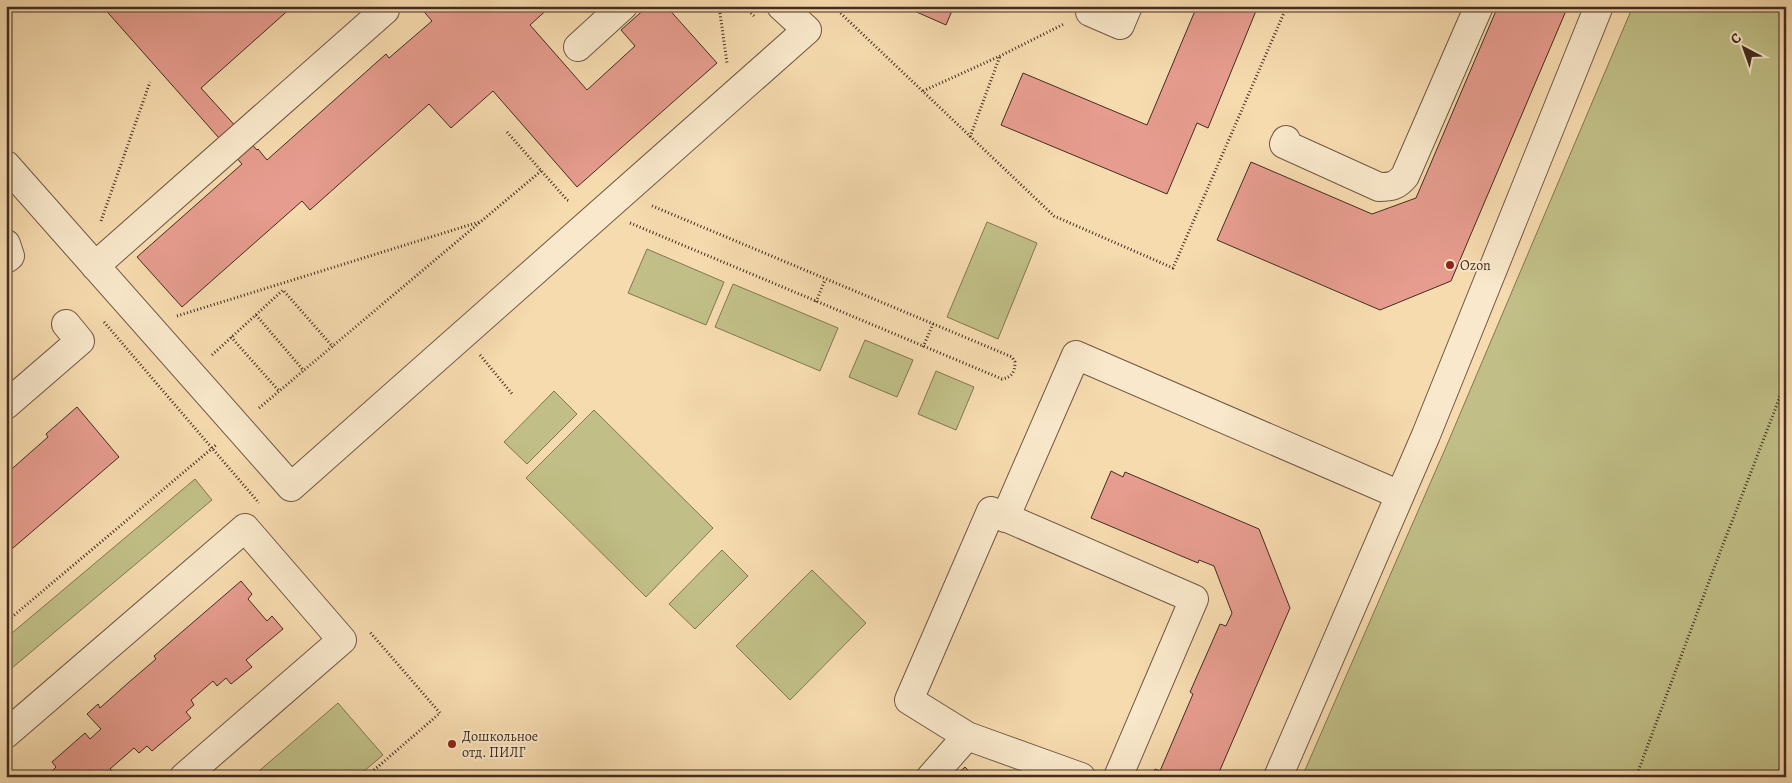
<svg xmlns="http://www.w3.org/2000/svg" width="1792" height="783" font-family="Alegreya,serif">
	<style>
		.green { fill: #c1bf87; stroke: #827654 }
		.building { fill: #e69c8e; stroke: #432c21 }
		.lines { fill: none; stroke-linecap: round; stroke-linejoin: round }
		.minor-casing { stroke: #705844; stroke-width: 30 }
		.path { stroke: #432c21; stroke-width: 3; stroke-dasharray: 1 2.5; stroke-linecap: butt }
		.minor { stroke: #f9e8cb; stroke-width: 28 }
		.poi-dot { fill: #8f2418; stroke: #f9e8cb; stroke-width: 2 }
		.labels { text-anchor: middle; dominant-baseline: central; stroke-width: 4; stroke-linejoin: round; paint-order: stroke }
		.poi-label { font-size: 14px; fill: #432c21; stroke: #f9e8cb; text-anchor: start }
	</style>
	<rect width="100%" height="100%" fill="#f6dbaf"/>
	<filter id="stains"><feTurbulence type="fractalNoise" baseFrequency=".004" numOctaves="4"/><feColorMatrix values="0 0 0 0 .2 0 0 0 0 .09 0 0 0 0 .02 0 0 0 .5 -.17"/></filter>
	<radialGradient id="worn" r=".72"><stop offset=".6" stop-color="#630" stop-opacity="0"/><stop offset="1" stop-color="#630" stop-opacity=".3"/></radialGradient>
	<path class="green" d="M1633 6H1786V777H1302L1446 447Z
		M987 222 1037 243 998 339 947 317Z
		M647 249 724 282 706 325 628 293Z
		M733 284 838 328 820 371 715 327Z
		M865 340 913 360 897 397 849 377Z
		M936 371 974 387 956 430 918 414Z
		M554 391 577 414 527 464 504 442Z
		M594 410 713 528 646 597 526 478Z
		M195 479 212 500 6 673V638Z
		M722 550 748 576 695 629 669 604Z
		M812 570 866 623 790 700 736 646Z
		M338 703 383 755 357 777H252Z"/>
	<path class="building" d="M102 6H293L201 88 257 150 258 149 267 160 386 54 389 58 432 21 419 6H551L530 25 587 90 635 46 621 30 648 6H666L717 63 577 187 493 91 451 128 429 104 310 210 302 201 182 307 137 257 242 164Z
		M903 6H954L946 25Z
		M1197 6H1258L1208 128 1197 123 1167 194 1001 125 1023 73 1147 125Z
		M1498 6H1568L1451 281 1380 310 1217 240 1251 162 1372 214 1416 198Z
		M77 407 119 457 6 554V474L48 437 46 434Z
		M1111 471 1123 477 1125 472 1259 529 1290 608 1217 777H1152L1155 769 1160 771 1193 694 1190 692 1220 624 1226 626 1232 613 1214 566 1199 560 1198 563 1091 518Z
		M241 581 252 594 248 599 267 621 272 616 283 629 246 660 252 667 231 684 226 678 217 686 213 681 191 700 194 705 186 712 191 718 152 751 147 746 139 753 134 748 110 769 117 777H48L47 776 56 767 52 762 85 733 90 739 101 729 87 714 98 704 100 708 128 683 156 659 154 656Z
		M965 767 974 777H954Z"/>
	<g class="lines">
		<defs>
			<path id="minor" d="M1092 6 1090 12 1120 25 1128 6
				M578 47 623 6
				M1286 140 1284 144 1379 187C1391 187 1397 186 1405 176L1479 6
				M6 165 291 487 807 30 781 6
				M6 244 10 256 6 259
				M95 266 385 10
				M6 405 80 341 66 324
				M1005 518 1076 355 1400 495
				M6 734 245 528 342 640 184 777
				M931 777 967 736
				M1081 777 967 736 909 700 991 511 1194 599 1118 777
				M1278 777 1426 435 1599 6"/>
		</defs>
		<use href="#minor" class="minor-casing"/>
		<path class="path" d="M719 6 727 63
			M743 6 754 16
			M833 6 1054 216 1173 268 1287 6
			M923 91 1000 56 1064 24
			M507 132 567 200 570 201
			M970 137 1000 56
			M101 221 150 82
			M630 223 1002 379C1012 377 1015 372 1015 362L1012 357 650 205
			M816 302 825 280
			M256 315 304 371
			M177 316 479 222
			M104 322 259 503
			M231 337 279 391
			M923 347 933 324
			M212 355 283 290 333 347
			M480 355 513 395
			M259 408 541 171
			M6 622 216 445
			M366 777 440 713 369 631
			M1636 777 1714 568 1786 381"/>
		<use href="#minor" class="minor"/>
	</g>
	<g class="poi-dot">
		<circle cx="1450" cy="265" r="5"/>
		<circle cx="452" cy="744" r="5"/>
	</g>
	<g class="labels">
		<g class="poi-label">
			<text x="1460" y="265">Ozon</text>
			<text x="462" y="736">Дошкольное<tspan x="462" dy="16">отд. ПИЛГ</tspan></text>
		</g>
	</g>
	<rect width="1792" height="783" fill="none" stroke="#f6dbaf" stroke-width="25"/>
	<rect x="8" y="8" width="1777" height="768" fill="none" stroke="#432c21" stroke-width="2.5"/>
	<rect x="12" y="12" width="1767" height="758" fill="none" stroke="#432c21"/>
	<g transform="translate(1744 48) rotate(319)" stroke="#f9e8cb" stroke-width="4" paint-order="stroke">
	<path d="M0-4L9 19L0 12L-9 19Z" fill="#432c21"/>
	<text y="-8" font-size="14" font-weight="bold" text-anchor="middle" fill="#432c21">С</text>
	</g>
	<rect width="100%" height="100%" filter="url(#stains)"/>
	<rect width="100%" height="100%" fill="url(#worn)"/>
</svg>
